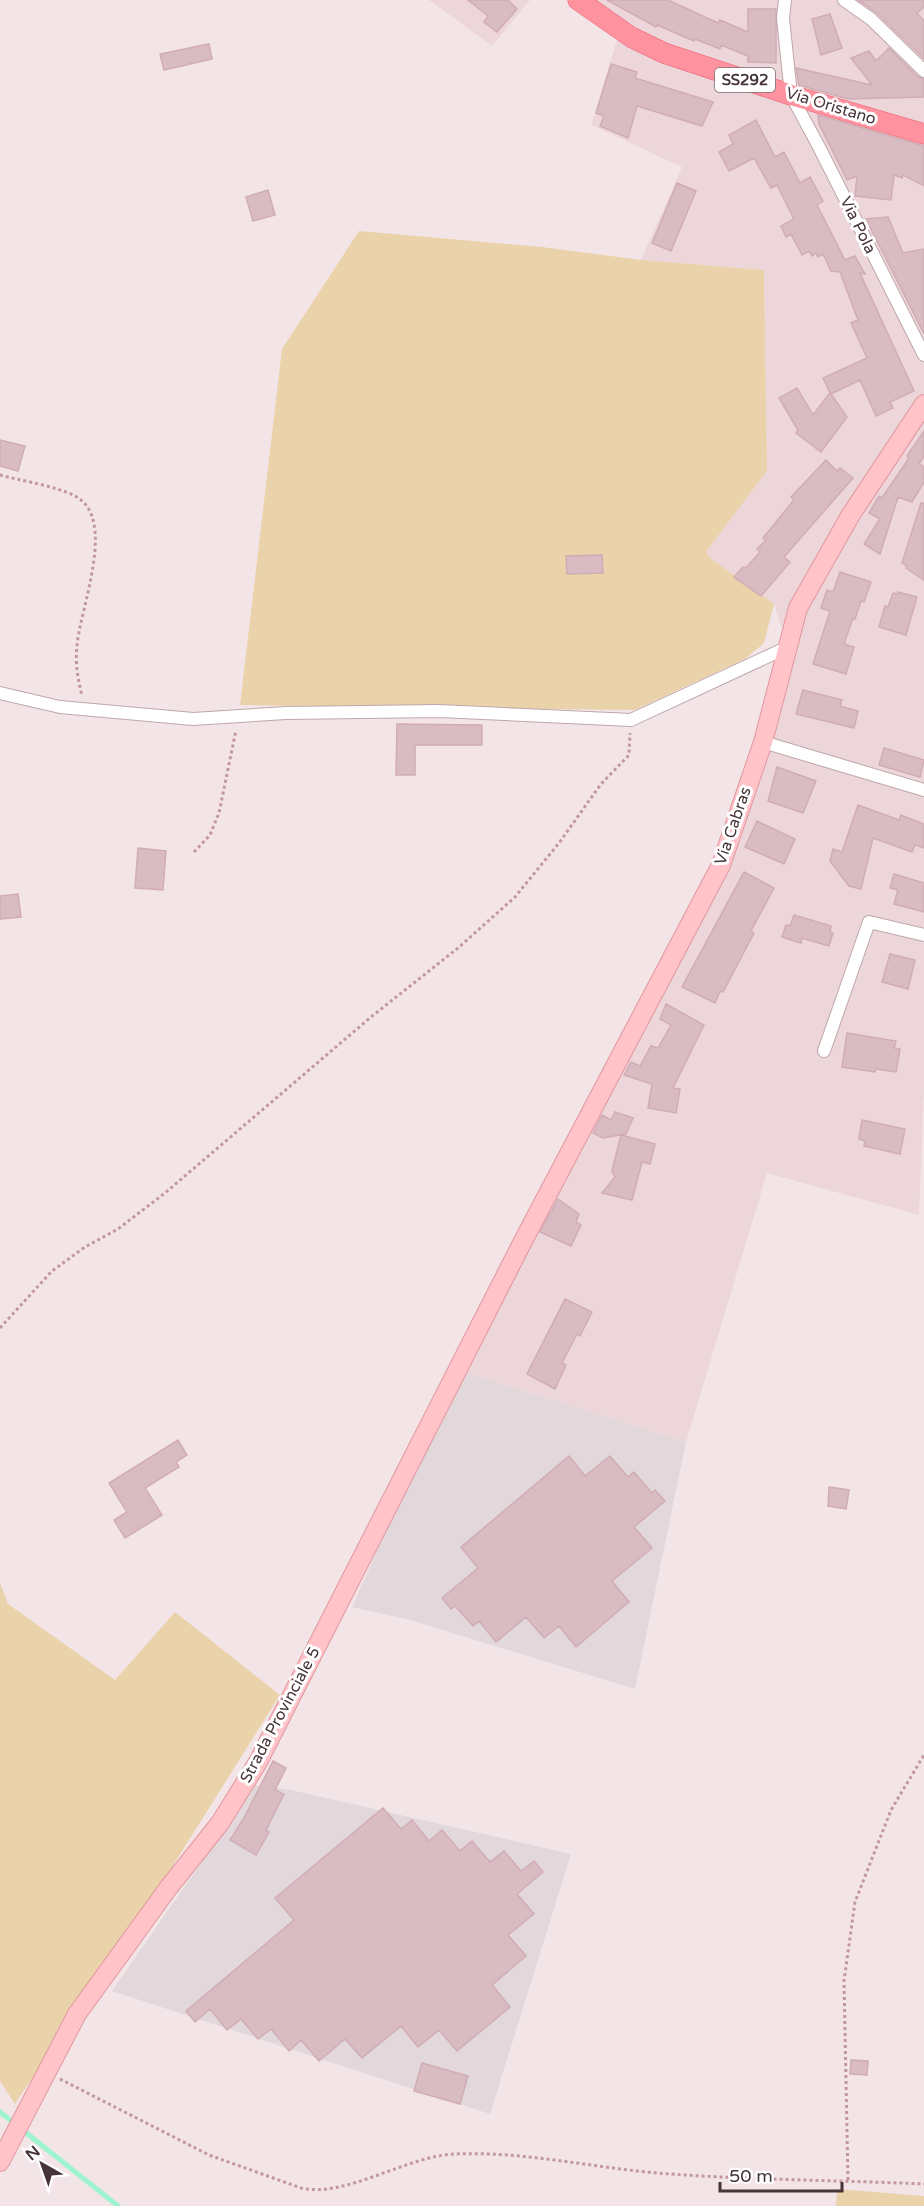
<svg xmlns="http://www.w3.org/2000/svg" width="924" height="2206" font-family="'Varela Round',sans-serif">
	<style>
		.residential { fill: #ecd6da }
		.industrial { fill: #e2d7da }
		.green { fill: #ead2ab }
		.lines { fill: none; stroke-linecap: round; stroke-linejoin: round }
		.stream { stroke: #9df4cf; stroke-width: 5 }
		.building { fill: #d9bcc3; stroke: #d1acb4; stroke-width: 1.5 }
		.street-casing { stroke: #bfa7ab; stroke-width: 14 }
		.secondary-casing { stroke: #e0979e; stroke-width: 20 }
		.primary-casing { stroke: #ea5c6f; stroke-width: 21 }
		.path { stroke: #c2979f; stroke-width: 3; stroke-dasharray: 3 3; stroke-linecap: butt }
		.street { stroke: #fff; stroke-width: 12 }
		.secondary { stroke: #ffc3c8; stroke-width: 18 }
		.primary { stroke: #ff929f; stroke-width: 20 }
		.labels { text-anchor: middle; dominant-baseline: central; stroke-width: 6; stroke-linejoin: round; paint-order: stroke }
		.shield { fill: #fff; stroke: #7e7174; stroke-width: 1.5 }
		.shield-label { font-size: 15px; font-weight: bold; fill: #463438 }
		.street-label { font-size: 16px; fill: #463438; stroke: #fff }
	</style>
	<rect width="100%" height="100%" fill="#f3e5e7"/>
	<path class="residential" d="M429 0H530L492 46Z
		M578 0H924V1091L919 1215 767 1173 686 1442 458 1370 721 865 788 647 774 604 713 560 706 552 767 471 764 270 641 260 682 167 591 125 620 30Z"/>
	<path class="industrial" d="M458 1370 686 1442 635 1689 410 1620 352 1607Z
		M255 1785 291 1790 571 1854 490 2114 112 1991Z"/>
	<path class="green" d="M359 231 542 247 641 260 764 270 767 471 706 552 713 560 774 604 764 643 745 659 635 710 240 705 282 349Z
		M0 1583 8 1604 115 1680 175 1612 280 1695 162 1883 15 2104 0 2081Z
		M837 2189 924 2196V2206H836Z"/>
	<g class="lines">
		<path class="stream" d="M0 2112 118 2206"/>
	</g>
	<path class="building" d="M468 0H508L517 9 497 32 484 22 488 16Z
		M607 0H668L718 23 720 20 748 32V9H776V63L748 62V56L721 45 720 49 695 39 694 41 657 25 656 27Z
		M858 0H924V7L917 13 924 21V59L877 13Z
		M830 14 842 48 821 55 812 19Z
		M209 44 212 59 164 70 160 54Z
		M889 48 918 77 924 79V97L848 99 799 85 796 68 872 85 851 58 869 51 876 61Z
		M611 64 637 72 635 78 713 102 702 126 637 106 628 138 600 126 604 116 596 113Z
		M818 115 924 146V186L903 175 902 178 894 175 891 200 855 196 857 176 847 180 819 124Z
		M756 120 775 157 784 152 800 183 810 177 823 201 817 205 845 260 855 256 865 274 860 273 914 391 890 402 893 408 876 416 860 380 831 394 847 417 821 452 796 433 798 430 779 398 797 388 813 415 830 393 823 378 867 358 851 323 858 320 840 272 831 271 823 254 818 257 816 253 812 256 809 251 802 255 791 234 786 237 781 226 794 219 777 185 771 188 754 158 729 171 719 152 733 144 729 135Z
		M677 183 696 191 671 251 652 243Z
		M268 190 275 215 253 221 246 197Z
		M888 217 903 253 924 249V334L866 219Z
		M924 431V456L919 464 924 467V482L912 502 898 497 880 554 864 544 880 519 869 513 879 496 882 498 905 464 909 458 907 456Z
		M0 440 25 446 18 471 0 466Z
		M826 460 837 471 840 468 853 478 784 557 790 562 761 596 734 577 743 567 746 568 760 552 757 549 766 540 763 538 794 500 791 497Z
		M921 503H924V580L906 568 907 566 902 563Z
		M602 555 603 573 567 574 566 556Z
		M840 572 871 582 864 602 861 601 855 619 853 618 844 644 854 647 846 674 813 664 830 611 821 608 827 590 833 592Z
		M898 592 917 597 906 635 879 627 885 606 888 607 893 593 898 594Z
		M803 690 842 700 840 706 858 711 854 728 796 714Z
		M397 724 482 725V745H415V775H396Z
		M884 748 924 760 920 777 879 765Z
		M777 767 816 781 803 813 768 801Z
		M858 805 899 820 901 815 924 824V848L915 845 912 852 873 838 861 889 849 886 830 861 833 849 842 852Z
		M757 821 795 839 784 864 745 847Z
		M138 848 166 851 163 890 135 888Z
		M744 872 774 888 751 931 754 933 723 992 720 991 715 1003 682 987Z
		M894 874 924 883V912L894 904 898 890 890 888Z
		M18 894 21 917 0 919V896Z
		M794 915 831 926 830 932 833 933 829 946 802 938 801 943 782 937 786 925 790 926Z
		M890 954 915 960 908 989 882 982Z
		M666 1004 704 1025 673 1088 680 1089 676 1113 648 1108 652 1084 624 1075 631 1062 640 1066 651 1046 658 1048 671 1025 660 1019Z
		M847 1033 896 1041 894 1048 900 1049 896 1072 876 1069 875 1072 842 1067Z
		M615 1112 633 1118 626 1134 603 1138 593 1133 602 1115 611 1120Z
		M862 1120 905 1129 900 1154 864 1146 865 1141 859 1139Z
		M621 1135 655 1144 650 1164 642 1162 632 1200 602 1193 615 1177 612 1171Z
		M558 1199 579 1214 576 1222 581 1225 571 1246 540 1232Z
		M565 1299 592 1312 580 1336 577 1334 562 1363 566 1365 555 1389 527 1374Z
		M178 1440 187 1455 176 1462 179 1467 145 1488 162 1515 125 1538 114 1520 127 1512 109 1483Z
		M569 1456 585 1476 610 1456 628 1477 634 1472 652 1493 655 1490 665 1501 634 1527 652 1548 612 1581 629 1602 576 1647 559 1626 544 1638 526 1617 496 1642 479 1621 473 1626 455 1606 451 1609 442 1598 478 1568 461 1547Z
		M829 1487 849 1490 846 1509 828 1506Z
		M273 1761 286 1768 275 1790 284 1794 266 1830 269 1832 256 1855 230 1840 244 1818Z
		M383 1808 401 1829 412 1820 429 1841 442 1830 460 1851 472 1841 490 1862 504 1851 521 1871 534 1861 543 1872 517 1894 534 1914 508 1935 526 1956 492 1985 510 2007 457 2051 439 2030 418 2047 401 2026 362 2058 345 2039 319 2061 301 2040 289 2051 271 2029 258 2039 241 2019 227 2030 210 2009 195 2022 186 2011 294 1920 275 1898Z
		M851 2060 868 2061 867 2075 850 2074Z
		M422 2063 468 2076 460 2104 414 2091Z"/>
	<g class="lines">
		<defs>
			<path id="street" d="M785 0 783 18 791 95 819 147 924 355
				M844 0 871 19 924 71
				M0 693 60 707 193 719 286 713 439 711 631 720 788 647
				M763 742 924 790
				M824 1051 869 922 924 935"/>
			<path id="secondary" d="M0 2162 77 2014 169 1887 220 1823 258 1762 522 1243 721 865 763 742 798 608 850 516 924 404"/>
			<path id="primary" d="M578 0 631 37 664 53 791 95 924 134"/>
		</defs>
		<use href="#street" class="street-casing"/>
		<use href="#secondary" class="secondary-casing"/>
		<use href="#primary" class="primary-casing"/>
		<path class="path" d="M0 475C22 481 56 486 75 496 118 518 80 608 77 646 75 663 78 680 82 696
			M194 852 210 835 219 813 236 730
			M0 1328 52 1271 85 1247 118 1229 165 1193 371 1017 458 948 515 897 559 843 601 784 629 755 630 733
			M60 2079 209 2155 301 2188C346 2198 404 2157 454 2154 522 2151 589 2167 657 2173 746 2180 835 2180 924 2184
			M848 2180 844 1981 855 1902 891 1810 924 1755"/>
		<use href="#street" class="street"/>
		<use href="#secondary" class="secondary"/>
		<use href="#primary" class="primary"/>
	</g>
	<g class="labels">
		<rect class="shield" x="715" y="68" width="60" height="24" rx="4.5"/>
		<g class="shield-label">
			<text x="745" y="80">SS292</text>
		</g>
		<g class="street-label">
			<text transform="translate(831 106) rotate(17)">Via Oristano</text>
			<text transform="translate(858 225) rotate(64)">Via Pola</text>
			<text transform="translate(733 826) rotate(-71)">Via Cabras</text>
			<text transform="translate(280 1715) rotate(-62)">Strada Provinciale 5</text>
		</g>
	</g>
	<g transform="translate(42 2164) rotate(320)" stroke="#ffffff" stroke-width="4.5" paint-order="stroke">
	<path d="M0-4.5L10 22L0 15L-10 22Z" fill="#463438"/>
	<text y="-9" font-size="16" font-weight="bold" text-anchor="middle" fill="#463438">N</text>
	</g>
	<path d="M720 2182v9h122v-9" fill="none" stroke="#463438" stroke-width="3"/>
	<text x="729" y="2182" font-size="18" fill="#463438" stroke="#ffffff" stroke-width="4.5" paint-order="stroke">50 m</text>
</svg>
